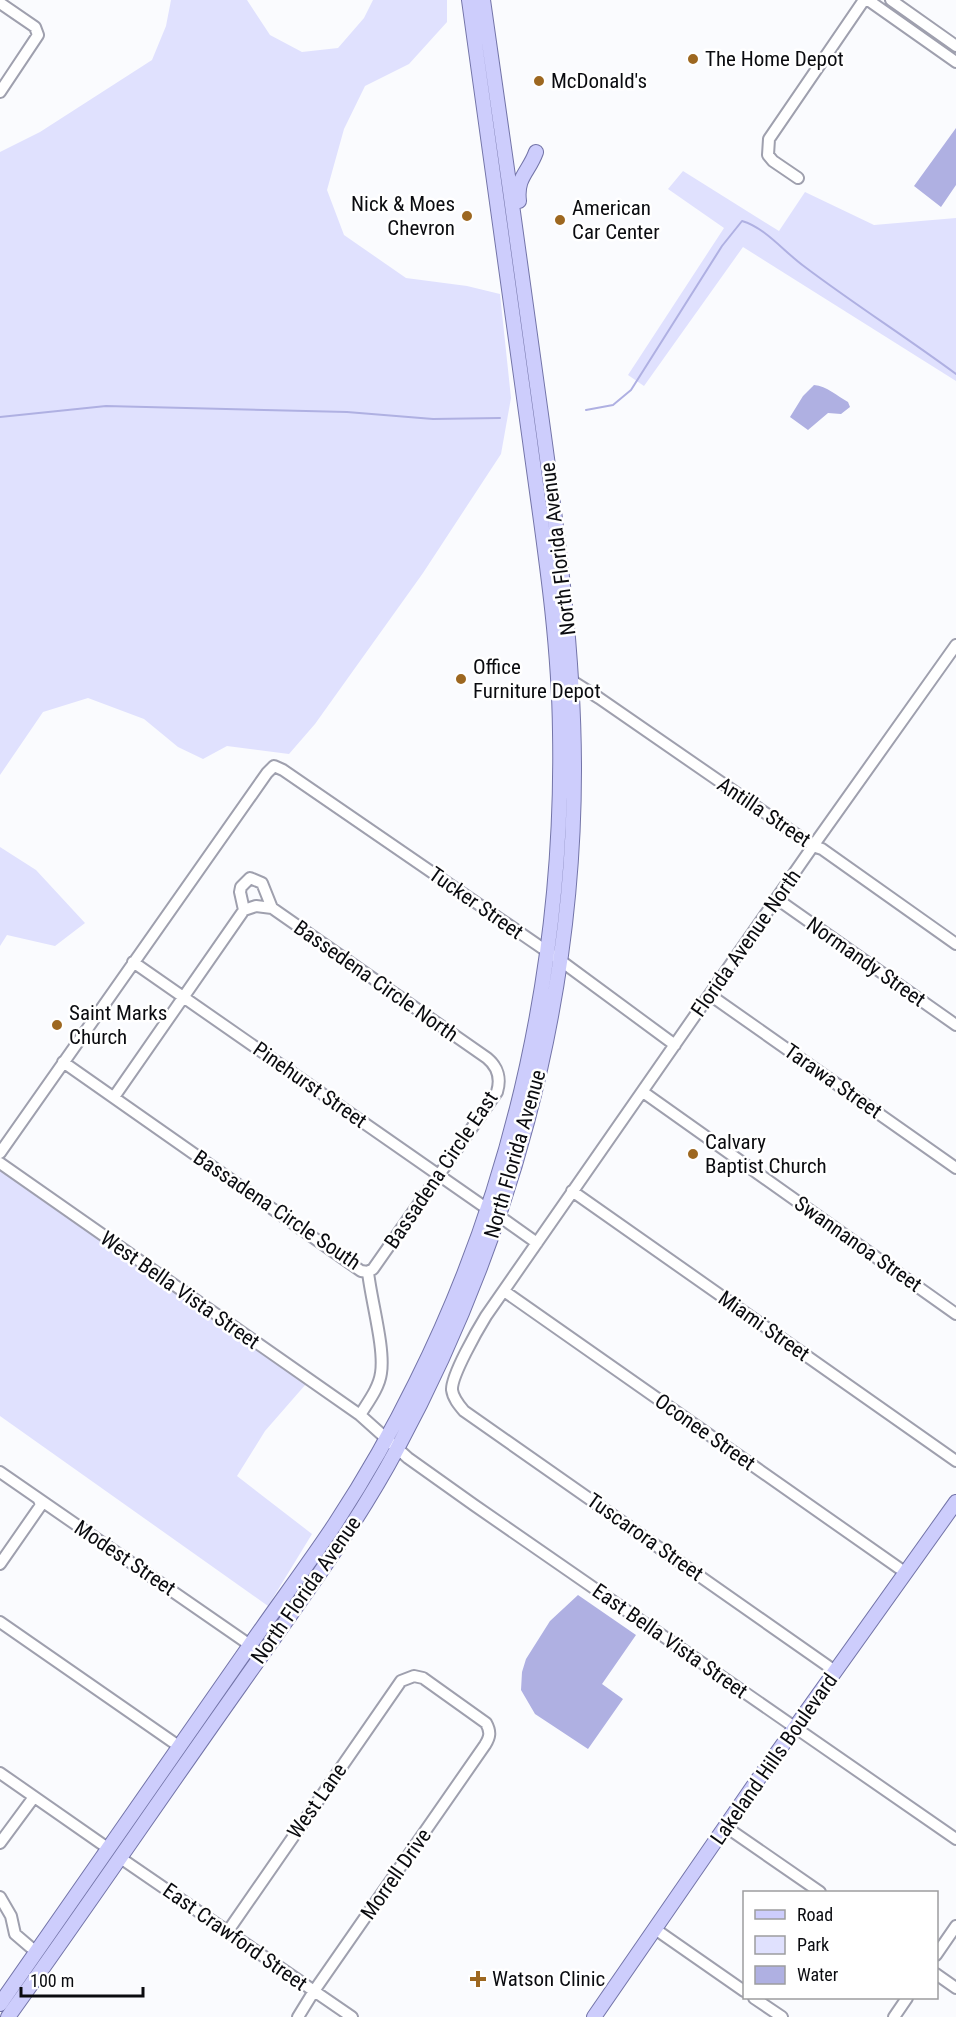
<svg xmlns="http://www.w3.org/2000/svg" width="956" height="2017" font-family="'Roboto Condensed',sans-serif">
	<style>
		.green { fill: #e0e1fe }
		.water { fill: #afb0e2 }
		.lines { fill: none; stroke-linecap: round; stroke-linejoin: round }
		.stream { stroke: #afb0e2; stroke-width: 2 }
		.minor-casing { stroke: #9fa0ae; stroke-width: 14 }
		.major-casing { stroke: #7374a8; stroke-width: 16 }
		.minor { stroke: #fff; stroke-width: 10 }
		.major { stroke: #cdcdfc; stroke-width: 14 }
		.poi-dot { fill: #9d6720; stroke: #fff; stroke-width: 2 }
		.labels { text-anchor: middle; dominant-baseline: central; stroke-width: 5; stroke-linejoin: round; paint-order: stroke }
		.poi-label { font-size: 21px; fill: #0a0b0f; stroke: #fff; text-anchor: start }
		.street-label { font-size: 21px; fill: #0a0b0f; stroke: #fff }
	</style>
	<rect width="100%" height="100%" fill="#fafbfe"/>
	<path class="green" d="M171 0H247L270 35 302 52 338 48 364 18 373 0H447V22L409 64 365 86 344 129 327 190 344 235 406 278 467 286 500 294 511 398 501 454 423 573 315 724 289 754 227 746 203 759 178 747 144 719 88 698 43 712 0 775V152L40 132 152 60 166 26Z
		M683 171 779 231 805 192 874 225 956 218V381L743 247 644 386 628 375 724 228 668 189Z
		M0 847 36 870 85 923 55 946 7 935 0 946Z
		M0 1169 306 1384 265 1431 237 1476 312 1534 268 1606 0 1416Z"/>
	<path class="water" d="M956 128V185L941 207 914 186Z
		M814 385C827 386 837 396 848 402L850 407 841 414 828 413 808 430 790 417 803 396Z
		M578 1595 636 1635 602 1684 623 1699 588 1749 535 1714 521 1690 522 1672 526 1659 550 1621Z"/>
	<g class="lines">
		<path class="stream" d="M586 410 613 405 631 390 722 246 742 221C766 228 784 252 805 267 854 304 906 337 956 374
			M0 417 106 406 347 412 433 419 500 418"/>
		<defs>
			<path id="minor" d="M868 0 956 62
				M891 0 956 46
				M0 3 35 27 38 35 0 92
				M798 178 773 161 768 155 769 139 864 0
				M572 681 599 698 813 846 822 849 956 944
				M777 899 956 1025
				M244 910 240 892 241 887 250 878 262 883 272 908
				M133 962 486 1208
				M710 995 956 1168
				M63 1062 361 1271 368 1272
				M643 1092 956 1314
				M114 1097 244 910 256 906 272 908 487 1058C498 1067 501 1079 497 1092L373 1269 368 1272
				M0 1153 267 773 274 766 283 770 561 961 675 1045
				M0 1163 360 1415 408 1458 474 1505 956 1839
				M572 1191 956 1461
				M499 1216 537 1243
				M504 1291 906 1573
				M360 1415C368 1402 379 1388 381 1373 385 1348 371 1300 368 1272
				M0 1472 250 1645
				M0 1564 41 1505 39 1500
				M0 1622 180 1747
				M835 1671 464 1411C459 1405 453 1398 452 1390 451 1376 478 1329 486 1316L813 846 956 645
				M0 1773 109 1849
				M726 1827 820 1892
				M0 1843 34 1797
				M119 1857 352 2017
				M0 1897 11 1916 15 1934 36 1952
				M655 1929 744 1991
				M228 1931 401 1681 414 1676 423 1678 486 1723C491 1732 490 1737 485 1745L314 1991 298 2017
				M936 1955 956 1926
				M936 1974 956 1988
				M754 1998 782 2017
				M894 2017 907 1998"/>
			<path id="major" d="M519 201C516 177 529 172 536 152
				M0 2004C82 1885 166 1767 248 1648 277 1606 307 1566 335 1524 365 1478 392 1431 416 1382 516 1182 564 955 560 732 559 634 543 538 530 441 510 294 489 147 469 0
				M8 2017C87 1907 162 1796 240 1686 294 1609 352 1533 397 1449 509 1241 574 1007 574 770 574 646 556 523 539 400 521 267 502 133 483 0
				M594 2017 754 1785 956 1502"/>
		</defs>
		<use href="#minor" class="minor-casing"/>
		<use href="#major" class="major-casing"/>
		<use href="#minor" class="minor"/>
		<use href="#major" class="major"/>
	</g>
	<g class="poi-dot">
		<circle cx="693" cy="59" r="6"/>
		<circle cx="539" cy="81" r="6"/>
		<circle cx="467" cy="216" r="6"/>
		<circle cx="560" cy="220" r="6"/>
		<circle cx="461" cy="679" r="6"/>
		<circle cx="57" cy="1025" r="6"/>
		<circle cx="693" cy="1154" r="6"/>
		<path d="M475 1970h6v6h6v6h-6v6h-6v-6h-6v-6h6z"/>
	</g>
	<g class="labels">
		<g class="poi-label">
			<text x="705" y="59">The Home Depot</text>
			<text x="551" y="81">McDonald's</text>
			<text x="455" y="204" text-anchor="end">Nick &amp; Moes<tspan x="455" dy="24">Chevron</tspan></text>
			<text x="572" y="208">American<tspan x="572" dy="24">Car Center</tspan></text>
			<text x="473" y="667">Office<tspan x="473" dy="24">Furniture Depot</tspan></text>
			<text x="69" y="1013">Saint Marks<tspan x="69" dy="24">Church</tspan></text>
			<text x="705" y="1142">Calvary<tspan x="705" dy="24">Baptist Church</tspan></text>
			<text x="492" y="1979">Watson Clinic</text>
		</g>
		<g class="street-label">
			<text transform="translate(558 549) rotate(-97)">North Florida Avenue</text>
			<text transform="translate(764 812) rotate(34)">Antilla Street</text>
			<text transform="translate(476 903) rotate(35)">Tucker Street</text>
			<text transform="translate(746 943) rotate(-55)">Florida Avenue North</text>
			<text transform="translate(866 962) rotate(35)">Normandy Street</text>
			<text transform="translate(376 981) rotate(35)">Bassedena Circle North</text>
			<text transform="translate(833 1081) rotate(35)">Tarawa Street</text>
			<text transform="translate(310 1085) rotate(35)">Pinehurst Street</text>
			<text transform="translate(515 1154) rotate(-74)">North Florida Avenue</text>
			<text transform="translate(441 1170) rotate(-56)">Bassadena Circle East</text>
			<text transform="translate(277 1210) rotate(34)">Bassadena Circle South</text>
			<text transform="translate(858 1244) rotate(35)">Swannanoa Street</text>
			<text transform="translate(180 1290) rotate(35)">West Bella Vista Street</text>
			<text transform="translate(764 1326) rotate(35)">Miami Street</text>
			<text transform="translate(705 1432) rotate(35)">Oconee Street</text>
			<text transform="translate(645 1537) rotate(35)">Tuscarora Street</text>
			<text transform="translate(125 1558) rotate(34)">Modest Street</text>
			<text transform="translate(306 1590) rotate(-55)">North Florida Avenue</text>
			<text transform="translate(670 1641) rotate(35)">East Bella Vista Street</text>
			<text transform="translate(774 1759) rotate(-55)">Lakeland Hills Boulevard</text>
			<text transform="translate(317 1801) rotate(-55)">West Lane</text>
			<text transform="translate(396 1874) rotate(-55)">Morrell Drive</text>
			<text transform="translate(235 1937) rotate(35)">East Crawford Street</text>
		</g>
	</g>
	<rect x="743" y="1891" width="195" height="108" fill="#ffffff" stroke="#9d9d9f" stroke-width="1.5"/>
	<rect x="755" y="1910" width="30" height="9" fill="#cdcdfc" stroke="#9d9d9f" stroke-width="1.5"/>
	<text x="797" y="1921" font-size="18" fill="#0a0b0f">Road</text>
	<rect x="755" y="1936" width="30" height="18" fill="#e0e1fe" stroke="#9d9d9f" stroke-width="1.5"/>
	<text x="797" y="1951" font-size="18" fill="#0a0b0f">Park</text>
	<rect x="755" y="1966" width="30" height="18" fill="#afb0e2" stroke="#9d9d9f" stroke-width="1.5"/>
	<text x="797" y="1981" font-size="18" fill="#0a0b0f">Water</text>
	<path d="M21 1987v9h122v-9" fill="none" stroke="#0a0b0f" stroke-width="3"/>
	<text x="30" y="1987" font-size="18" fill="#0a0b0f" stroke="#ffffff" stroke-width="4.5" paint-order="stroke">100 m</text>
</svg>
